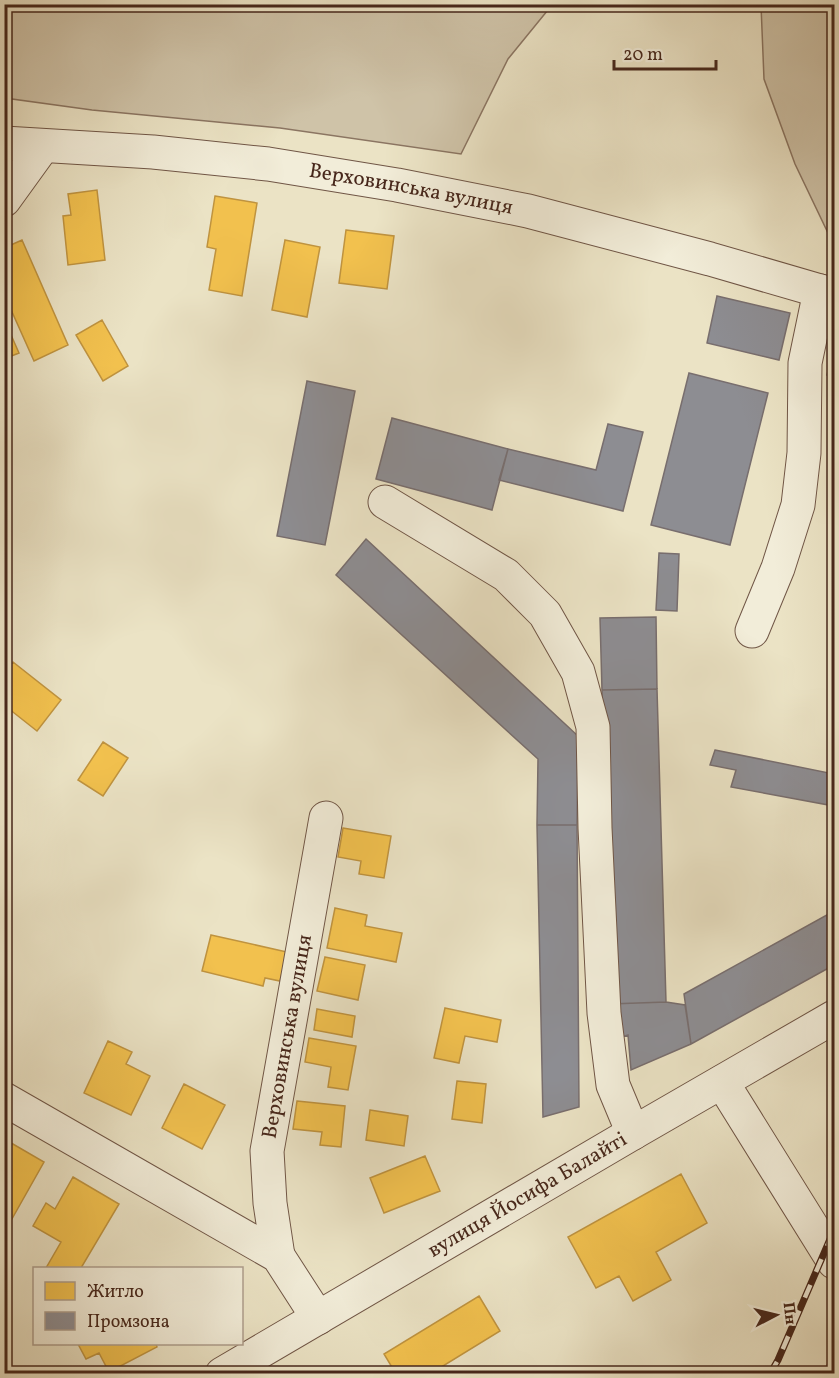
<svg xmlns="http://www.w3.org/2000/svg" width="839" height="1378" font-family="Vollkorn,serif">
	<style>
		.green { fill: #cfc3a8; stroke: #8b7562; stroke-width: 1.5 }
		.homes { fill: #f2c14e; stroke: #bf933f; stroke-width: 1.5 }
		.industry { fill: #8d8d92; stroke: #786e6e; stroke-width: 1.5 }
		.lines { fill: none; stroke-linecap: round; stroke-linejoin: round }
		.minor-casing { stroke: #705646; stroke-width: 35 }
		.minor { stroke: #f2edd9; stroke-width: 33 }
		.rail-casing { stroke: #47271b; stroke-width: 7 }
		.rail { stroke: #f2edd9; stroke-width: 4.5; stroke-dasharray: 14; stroke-linecap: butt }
		.labels { text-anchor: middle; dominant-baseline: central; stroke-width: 6; stroke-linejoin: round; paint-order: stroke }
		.street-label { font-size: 21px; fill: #47271b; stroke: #f2edd9 }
	</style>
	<rect width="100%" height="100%" fill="#ebe3c5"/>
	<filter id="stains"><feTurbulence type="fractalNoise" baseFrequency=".00333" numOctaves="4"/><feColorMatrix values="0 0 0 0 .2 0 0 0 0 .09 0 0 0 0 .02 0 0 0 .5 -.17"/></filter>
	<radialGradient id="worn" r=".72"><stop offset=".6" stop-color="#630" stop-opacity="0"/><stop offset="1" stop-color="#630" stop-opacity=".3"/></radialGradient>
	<path class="green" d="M5 4H552V5L508 59 461 154 280 128 92 110 5 98Z
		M761 5H834V237L828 233 795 164 764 79Z"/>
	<path class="homes" d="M97 190 105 260 68 265 63 216 71 215 68 194Z
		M215 196 257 203 242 296 209 290 216 249 207 247Z
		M346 230 394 236 387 289 339 283Z
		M22 240 68 345 34 361 4 294V248Z
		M285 240 320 247 307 317 272 310Z
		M4 319 19 353 4 359Z
		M102 320 128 366 103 381 76 335Z
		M13 662 61 700 37 731 4 705V673Z
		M103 742 128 758 103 796 78 780Z
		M343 828 391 836 384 878 359 874 361 861 338 857Z
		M335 908 367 915 365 926 402 933 396 962 327 948Z
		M211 935 287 952 280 981 265 978 263 986 202 971Z
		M325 957 365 965 358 1000 317 991Z
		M445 1008 501 1020 497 1042 465 1036 459 1063 434 1058Z
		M317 1009 355 1016 352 1037 314 1030Z
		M309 1038 356 1046 348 1090 328 1087 331 1067 305 1062Z
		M108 1041 132 1052 126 1064 150 1076 131 1115 84 1093Z
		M457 1081 486 1084 482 1123 452 1119Z
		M184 1084 225 1105 202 1149 162 1128Z
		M297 1101 345 1106 341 1147 320 1145 322 1132 293 1129Z
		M370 1110 408 1116 404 1146 366 1140Z
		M6 1140 44 1162 4 1233V1142Z
		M425 1156 440 1191 384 1213 370 1178Z
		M681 1174 707 1223 656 1252 671 1280 633 1301 619 1276 596 1288 568 1237Z
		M73 1177 119 1204 81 1268H46L61 1242 33 1226 46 1203 55 1209Z
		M479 1296 500 1331 430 1374H396L384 1354Z
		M78 1344H156L157 1347 109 1372 99 1353 86 1359Z"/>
	<path class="industry" d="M717 296 790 313 779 360 707 343Z
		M834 344V377L827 375Z
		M689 373 768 393 730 545 651 525Z
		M307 381 355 391 325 545 277 536Z
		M392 418 508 449 492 510 376 479Z
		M608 424 643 432 623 511 499 480 508 449 596 470Z
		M366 539 578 736 577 825H537L538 759 336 575Z
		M659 553 679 554 677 611 656 610Z
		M656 617 657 689 602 690 600 618Z
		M657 689 666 1002 610 1004 602 690Z
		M715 750 834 774V806L731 787 736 770 710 765Z
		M537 825H577L579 1107 543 1117Z
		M834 911V965L691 1044 684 994Z
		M666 1002 685 1005 691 1044 631 1070 628 1035 616 1039 610 1004Z"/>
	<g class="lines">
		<defs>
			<g id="minor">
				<path id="s1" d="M4 143 153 152 268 164 397 185 528 211 710 259 834 295"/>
				<path d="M4 200 43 146"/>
				<path d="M385 502 506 575 545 614 578 672 593 727 595 828 604 1013 613 1085 633 1133"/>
				<path d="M752 631 778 568 798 505 804 453 805 363 820 291"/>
				<path d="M722 1082 834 1262"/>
				<path d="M4 1099 278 1256 318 1318"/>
				<path id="s2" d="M278 1256 270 1203 267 1151 326 818"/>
				<path id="s3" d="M222 1374 633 1133 834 1017"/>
			</g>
		</defs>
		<use href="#minor" class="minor-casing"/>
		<use href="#minor" class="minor"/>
		<defs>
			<path id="rail" d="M770 1374 778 1360 834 1230
				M827 1374 834 1355"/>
		</defs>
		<use href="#rail" class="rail-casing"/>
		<use href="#rail" class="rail"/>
	</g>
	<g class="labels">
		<g class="street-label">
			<text stroke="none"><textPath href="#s1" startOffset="410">Верховинська вулиця</textPath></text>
			<text stroke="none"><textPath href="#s2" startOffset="222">Верховинська вулиця</textPath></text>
			<text stroke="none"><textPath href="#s3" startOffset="354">вулиця Йосифа Балайті</textPath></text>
		</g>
	</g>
	<rect width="839" height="1378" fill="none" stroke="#ebe3c5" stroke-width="24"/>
	<rect x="6" y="6" width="827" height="1366" fill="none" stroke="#47271b" stroke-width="3"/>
	<rect x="12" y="12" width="815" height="1354" fill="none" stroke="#47271b" stroke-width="1.5"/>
	<rect x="33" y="1267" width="210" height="78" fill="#f2edd9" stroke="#ae9e8d" stroke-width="1.5"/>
	<rect x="45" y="1282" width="30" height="18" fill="#f2c14e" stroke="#ae9e8d" stroke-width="1.5"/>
	<text x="87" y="1297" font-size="18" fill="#47271b">Житло</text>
	<rect x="45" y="1312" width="30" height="18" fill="#8d8d92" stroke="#ae9e8d" stroke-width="1.5"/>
	<text x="87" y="1327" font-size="18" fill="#47271b">Промзона</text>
	<g transform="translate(776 1315) rotate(83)" stroke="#f2edd9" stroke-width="4.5" paint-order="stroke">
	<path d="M0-4.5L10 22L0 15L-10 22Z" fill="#47271b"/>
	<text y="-9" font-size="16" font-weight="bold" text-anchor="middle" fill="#47271b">Пн</text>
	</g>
	<path d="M614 60v9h102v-9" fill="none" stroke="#47271b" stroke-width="3"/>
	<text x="623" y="60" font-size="18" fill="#47271b" stroke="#f2edd9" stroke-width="4.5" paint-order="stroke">20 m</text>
	<rect width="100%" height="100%" filter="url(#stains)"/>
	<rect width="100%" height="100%" fill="url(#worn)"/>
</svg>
